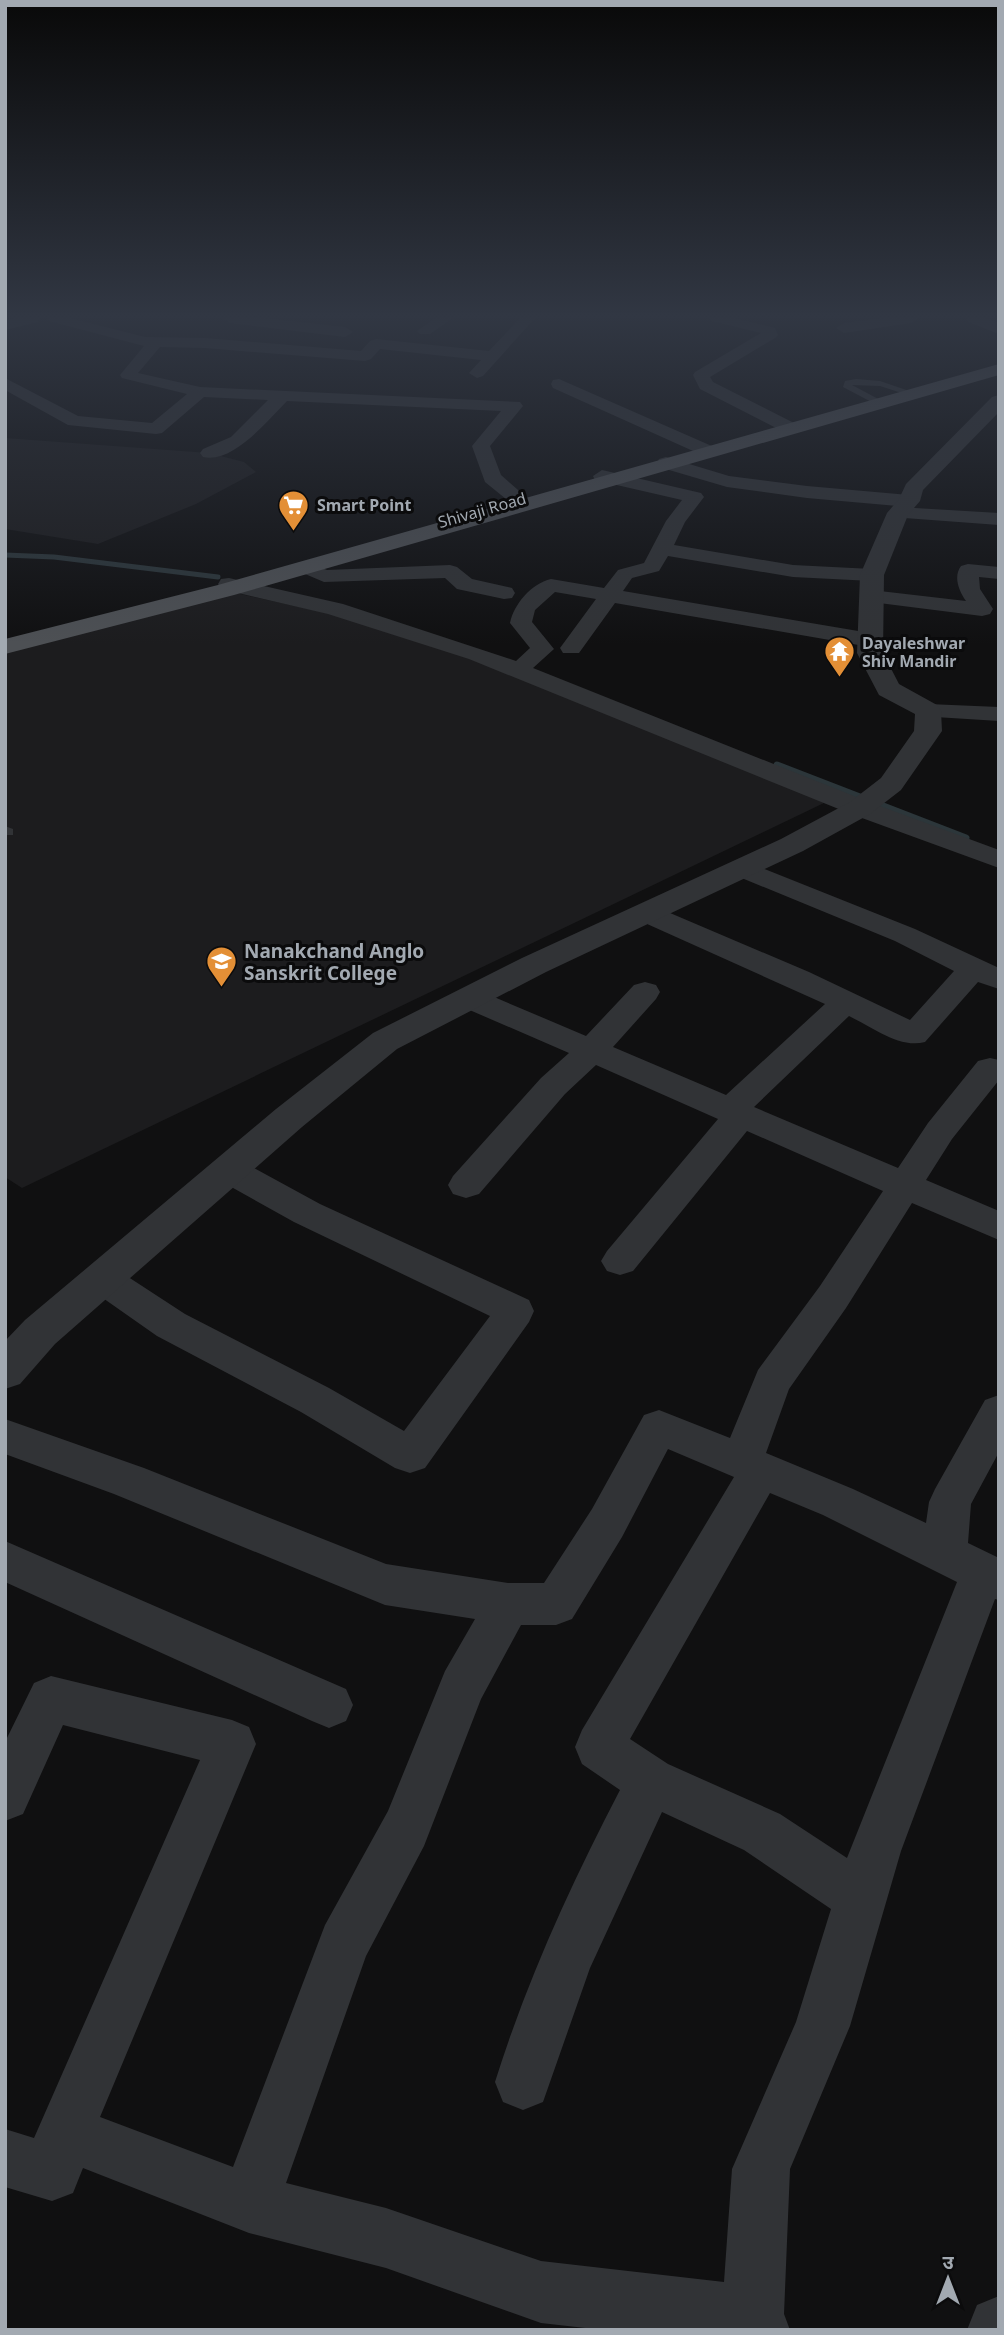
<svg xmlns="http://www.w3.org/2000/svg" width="1004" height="2335" font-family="'Noto Sans','Noto Sans Devanagari',sans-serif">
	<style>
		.built { fill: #1c1c1e }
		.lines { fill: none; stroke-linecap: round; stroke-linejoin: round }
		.stream-far1 { stroke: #2c363a; stroke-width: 5 }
		.stream { stroke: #2c363a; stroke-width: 7 }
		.service { fill: #313336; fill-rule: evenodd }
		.minor { fill: #313336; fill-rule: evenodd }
		.tertiary { fill: #313336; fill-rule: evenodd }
		.primary { fill: #4d5054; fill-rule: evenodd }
		.labels { text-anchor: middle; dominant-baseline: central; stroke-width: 6; stroke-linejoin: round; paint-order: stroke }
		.far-poi-label { font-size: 16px; font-weight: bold; fill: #a2a9b1; stroke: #0b0b0c; text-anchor: start }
		.far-street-label { font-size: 16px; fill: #a2a9b1; stroke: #0b0b0c }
		.poi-label { font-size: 19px; font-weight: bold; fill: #a2a9b1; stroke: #0b0b0c; text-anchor: start }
	</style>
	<rect width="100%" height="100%" fill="#101011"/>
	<path class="built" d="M5 438 209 453 244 462 256 472 196 504 98 544 5 529Z
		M231 592 332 614 484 662 826 802 22 1188 5 1177V650Z"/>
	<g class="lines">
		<path class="stream-far1" d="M5 555 54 557 218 577"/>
		<path class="stream" d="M777 765 966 838"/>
		<path class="service" d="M856 379 880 381 915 393 911 396 880 386 852 385 882 401 879 406 843 387 845 381Z
			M5 826 13 829V835H5Z"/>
		<path class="minor" d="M47 318H70L145 337 205 338 361 351 370 341 376 339 489 351 520 318H535L483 376 477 378 469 373 481 360 380 349 371 359 365 361 205 348 160 347 138 373 200 387 520 402 523 406 490 446 501 475 533 503 523 509 516 507 485 482 472 446 501 411 287 401C268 420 233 464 203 457L200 453 203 449 231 437 268 400 204 397 162 433 156 434 68 425 5 390V378L78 416 152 423 187 394 122 378 120 375 144 346 49 321Z
			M222 318H264L345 327 353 332 345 337 230 323Z
			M435 318H453L430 334H420L417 331Z
			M710 318H734L775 328 778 335 775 338 710 377 713 382 796 424 799 428 796 432H784L700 389 693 375 695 372 761 333 712 321Z
			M883 318H919L911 323 844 333 836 328 844 323Z
			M559 379 714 447 717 451 714 455H702L553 388 551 384 553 380Z
			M666 457 729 476 807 486 909 495 919 501 909 507 807 498 727 487 659 467 657 463 659 459Z
			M602 470 701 493 704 497 685 522 674 545 793 565 872 569 879 571 883 575 879 579 872 581 793 577 668 556 659 571 632 578 623 591 870 633 878 635 881 640 878 645 870 647 615 603 579 653H563L560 648 596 599 555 592 535 610 532 622 554 649 533 668 869 802 999 850V868L851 814 469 659 328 614 221 589 218 584 221 579 229 578 343 604 516 661 530 648 510 623C514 604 531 584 551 579L604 588 618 570 644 563 666 521 682 500 595 480 593 476Z
			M898 507 999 513V525L891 517 888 513Z
			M305 561 327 570 450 565 457 567 472 579 512 588 515 593 512 598 504 599 457 589 445 578 324 582 298 571 295 567 298 563Z
			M968 564 999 567V579L979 577 980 589 993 609 990 614 982 616 871 602 863 601 860 596 863 591 871 590 966 601C959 591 953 577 961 566Z
			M928 704 999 707V721L919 716 916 711 919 706Z
			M742 860 915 929 999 968V989L978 982 925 1042C900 1049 872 1027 849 1016L754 1107 898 1168 928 1123 978 1061 990 1058 999 1060V1080L952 1139 926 1180 999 1211V1240L912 1203 846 1308 789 1389 766 1453 853 1489 926 1523 929 1502 935 1489 985 1400 999 1395V1452L971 1504 968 1543 999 1558V1600L995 1599 901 1851 850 2026 790 2169 784 2314 790 2330H603L541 2323 386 2268 249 2233 83 2168 73 2193 52 2201 5 2187V2129L34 2138 200 1760 63 1725 23 1814 5 1821V1742L34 1683 51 1676 232 1720 249 1727 256 1744 100 2117 233 2167 325 1925 388 1811 445 1671 475 1619 385 1605 114 1494 5 1454V1419L144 1468 386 1564 508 1583H544L592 1509 644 1415 659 1410 730 1438 758 1370 820 1286 883 1191 747 1131 633 1271 620 1275 607 1271 601 1261 607 1251 718 1119 596 1065 565 1094 479 1194 466 1198 453 1194 448 1185 453 1176 541 1078 569 1053 458 1005 453 998 458 991 469 988 480 991 586 1036 634 985 645 982 656 985 660 992 656 999 613 1047 726 1095 825 1004 636 919 631 913 636 907 646 904 656 907 809 972 910 1020 954 971 895 941 732 874 728 868 732 862ZM668 1449 734 1477 582 1730 575 1747 582 1764 620 1790C571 1884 527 1980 495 2082L503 2102 523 2110 543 2102 590 1968 662 1812 744 1850 831 1909 796 2022 732 2169 724 2282 541 2261 386 2208 286 2183 366 1956 424 1846 481 1699 521 1625H556L572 1619 622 1537ZM770 1493 823 1515 957 1582 847 1858 780 1814 668 1764 630 1739Z
			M229 1157 241 1161 320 1204 529 1300 534 1311 529 1322 425 1468 410 1473 395 1468 301 1412 157 1336 90 1289 84 1279 90 1269 103 1264 116 1269 185 1314 329 1388 404 1431 490 1316 294 1222 217 1179 211 1170 217 1161Z
			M5 1541 346 1689 353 1705 346 1721 329 1728 312 1721 5 1582Z
			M999 2296V2330H967L977 2305Z"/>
		<path class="tertiary" d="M14 318H40L38 322 5 330V320Z
			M966 318H987L999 323V334L968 322Z
			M999 395V412L923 490 920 501 908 515 884 575 883 653 899 684 937 705 941 711 942 731 901 790 870 814 803 851 546 972 397 1049 302 1127 55 1344 20 1384 5 1389V1341L25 1320 276 1109 373 1033 522 958 781 839 850 802 881 778 914 731 915 714 879 695 857 653 860 575 887 513 899 499 906 484 992 397Z"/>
		<path class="primary" d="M999 364V375L234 595 5 654V639L218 585Z"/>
	</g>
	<linearGradient id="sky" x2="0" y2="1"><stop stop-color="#090909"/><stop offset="0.49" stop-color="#313743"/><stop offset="1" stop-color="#313743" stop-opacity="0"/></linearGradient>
	<rect width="1004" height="644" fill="url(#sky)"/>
	<defs>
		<symbol id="supermarket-pin" viewBox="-11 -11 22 30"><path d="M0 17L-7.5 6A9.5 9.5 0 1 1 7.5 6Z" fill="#e38f36" stroke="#0b0b0c"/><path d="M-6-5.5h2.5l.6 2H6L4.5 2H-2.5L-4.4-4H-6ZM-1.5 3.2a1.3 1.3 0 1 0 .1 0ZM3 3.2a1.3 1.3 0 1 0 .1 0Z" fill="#fff"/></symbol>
		<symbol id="temple-pin" viewBox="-11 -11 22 30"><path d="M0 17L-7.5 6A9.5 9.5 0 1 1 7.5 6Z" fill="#e38f36" stroke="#0b0b0c"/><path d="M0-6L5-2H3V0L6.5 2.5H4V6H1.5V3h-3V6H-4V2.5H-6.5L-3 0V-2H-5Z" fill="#fff"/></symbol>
		<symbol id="university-pin" viewBox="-11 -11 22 30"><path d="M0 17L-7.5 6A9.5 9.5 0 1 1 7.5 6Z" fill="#e38f36" stroke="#0b0b0c"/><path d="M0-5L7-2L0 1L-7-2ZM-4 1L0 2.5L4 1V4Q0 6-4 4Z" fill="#fff"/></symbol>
	</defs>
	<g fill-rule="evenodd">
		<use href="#supermarket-pin" x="276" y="488" width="35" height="47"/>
		<use href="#temple-pin" x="822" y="634" width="35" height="47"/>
		<use href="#university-pin" x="204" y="944" width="35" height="47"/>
	</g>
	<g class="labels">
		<g class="far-poi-label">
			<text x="317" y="505">Smart Point</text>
			<text x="862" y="643">Dayaleshwar<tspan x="862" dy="18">Shiv Mandir</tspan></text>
		</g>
		<g class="far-street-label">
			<text transform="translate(482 510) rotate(-16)">Shivaji Road</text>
		</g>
		<g class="poi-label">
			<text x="244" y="951">Nanakchand Anglo<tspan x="244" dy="22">Sanskrit College</tspan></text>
		</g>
	</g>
	<rect width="1004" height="2335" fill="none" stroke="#a2a9b1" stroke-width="14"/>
	<g transform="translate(948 2279)" stroke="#0b0b0c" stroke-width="5" paint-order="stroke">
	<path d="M0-5L12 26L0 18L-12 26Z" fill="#a2a9b1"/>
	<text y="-10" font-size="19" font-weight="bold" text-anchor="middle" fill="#a2a9b1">उ</text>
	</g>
</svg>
